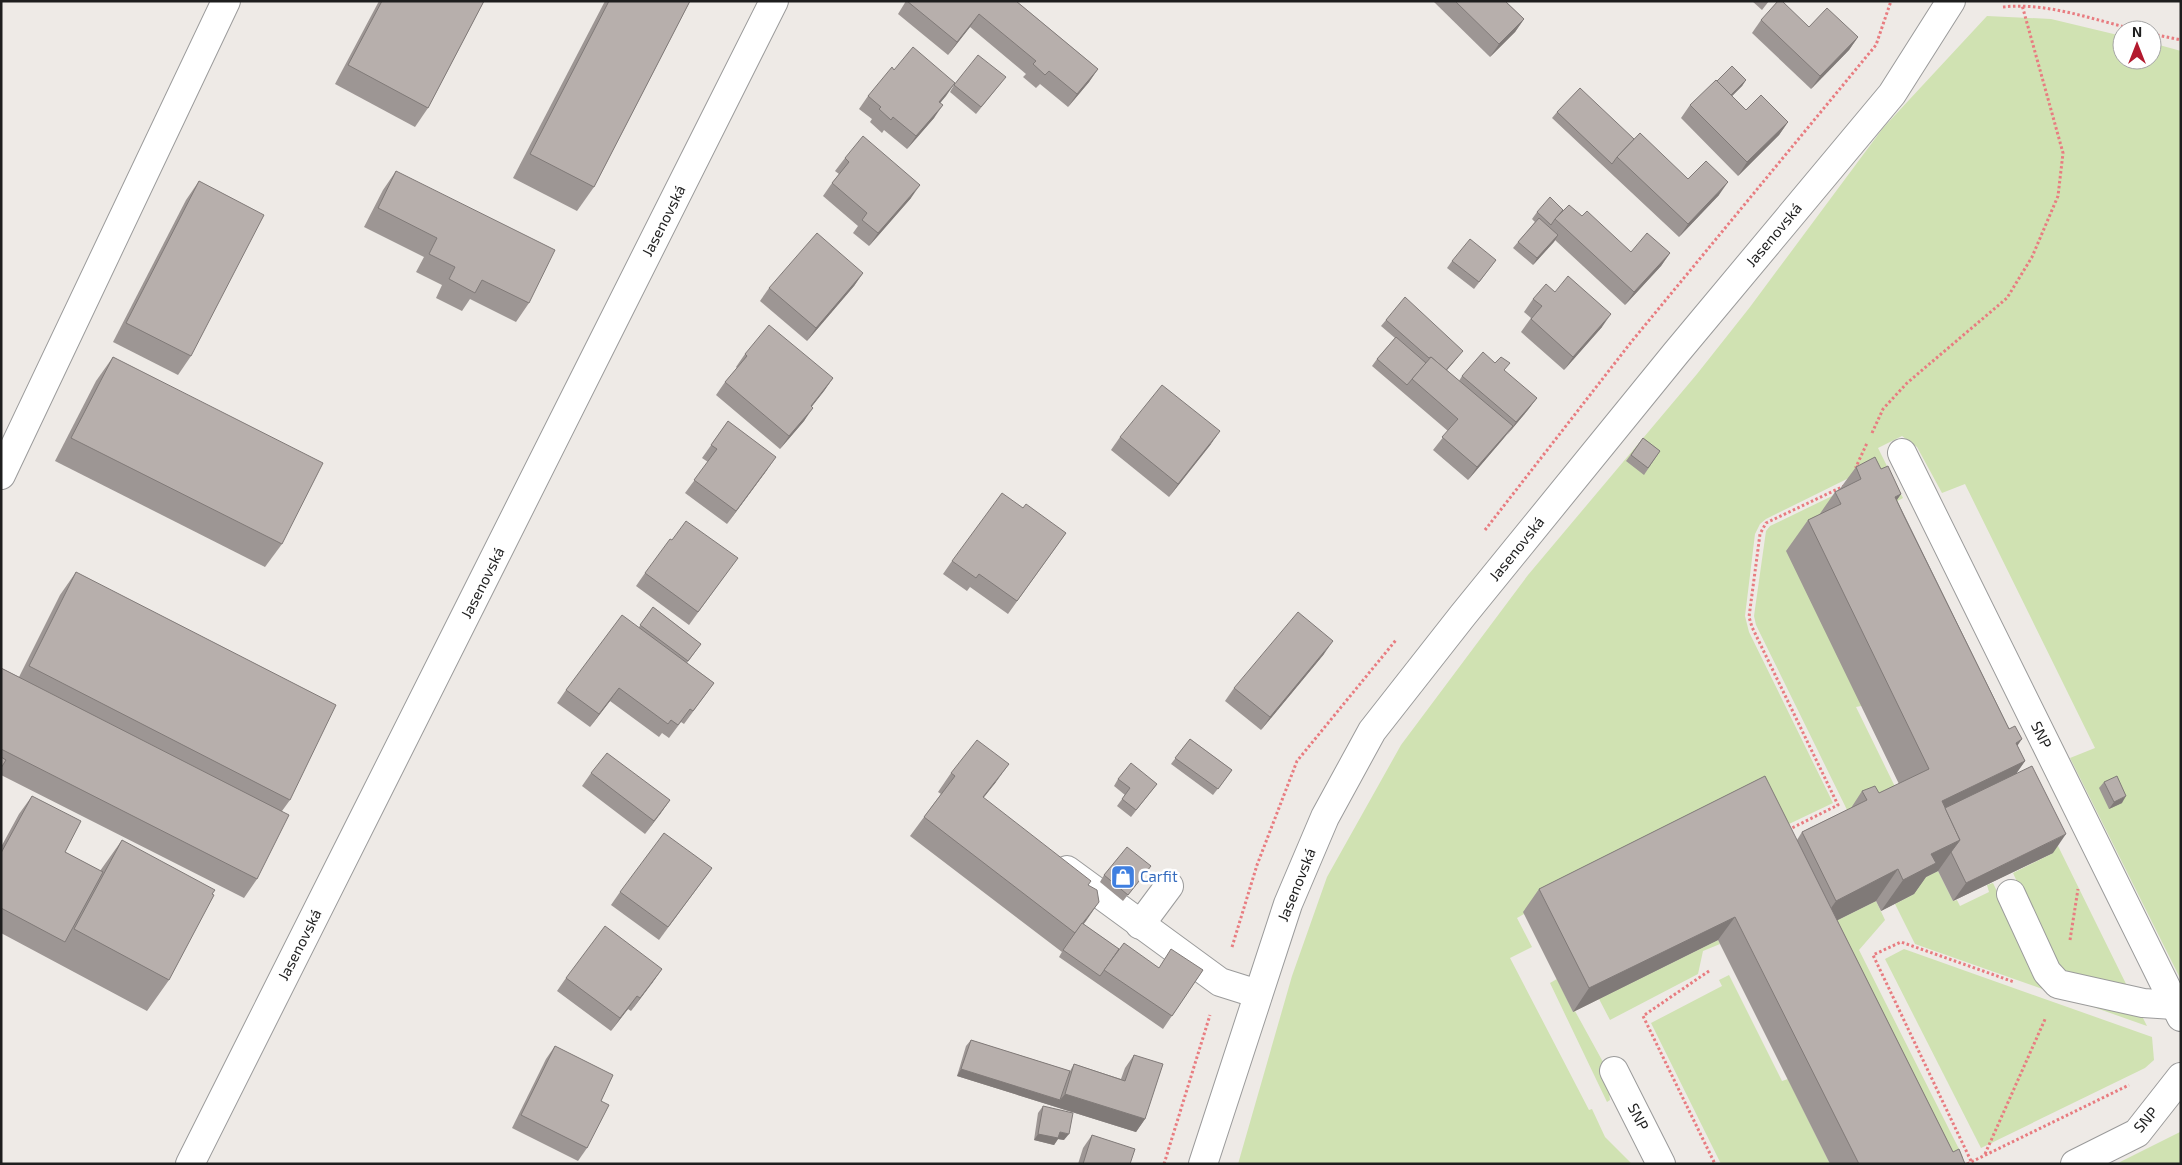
<svg xmlns="http://www.w3.org/2000/svg" width="2182" height="1165" font-family="'Exo 2',sans-serif">
	<style>
		.grass { fill: #d0e2b2 }
		.lines { fill: none; stroke-linecap: round; stroke-linejoin: round }
		.minor-casing { stroke: #9b9b9b; stroke-width: 30 }
		.path { stroke: #e87c80; stroke-width: 3; stroke-dasharray: 2.5 2.5; stroke-linecap: butt }
		.minor { stroke: #fff; stroke-width: 28 }
		.wall { fill: #9d9694 }
		.shaded-wall { fill: #807a78 }
		.building { fill: #b7afac; stroke: #807a78 }
		.labels { text-anchor: middle; stroke-width: 5; stroke-linejoin: round; paint-order: stroke }
		.street-label { font-size: 15px; fill: #1e1e1e; stroke: #fff }
		.shop-label { font-size: 15px; fill: #366cbe; stroke: #fff; text-anchor: start }
	</style>
	<rect width="100%" height="100%" fill="#eeeae6"/>
	<g class="grass">
		<polygon points="1987,16 2051,19 2122,36 2122,60 2152,60 2152,43 2181,51 2181,980 2070,758 2095,748 1965,484 1942,493 1917,447 1902,436 1878,448 1903,498 1888,506 1853,476 1766,519 1760,524 1755,534 1745,616 1749,632 1833,803 1766,835 1524,914 1517,918 1532,947 1510,958 1589,1110 1592,1109 1605,1137 1632,1164 1238,1164 1292,976 1327,877 1401,745 1528,575 1697,374 1750,307 1883,128"/>
		<polygon points="1857,484 1861,706 1856,707 1903,803 1851,818 1756,625 1754,616 1766,531 1770,526"/>
		<polygon points="2058,846 2130,992 2068,977 2056,967 2013,873 2053,853 2051,849"/>
		<polygon points="1938,871 1953,901 1957,900 1960,906 1989,892 1987,885 1993,883 2038,977 2140,1012 2147,1026 1915,944 1895,904 1914,894 1909,885"/>
		<polygon points="1876,901 1885,920 1859,950 1963,1157 1956,1164 1814,932"/>
		<polygon points="1718,940 1720,944 1703,951 1698,974 1610,1020 1599,999"/>
		<polygon points="1904,949 2152,1037 2154,1060 2145,1068 1981,1148 1885,959"/>
		<polygon points="1729,975 1782,1081 1788,1079 1830,1164 1721,1164 1651,1023 1722,986 1719,980"/>
		<polygon points="1557,979 1573,1012 1575,1011 1603,1062 1605,1062 1610,1100 1607,1102 1550,983"/>
		<polygon points="2181,1130 2181,1164 2116,1164 2180,1132"/>
	</g>
	<g class="lines">
		<defs>
			<g id="minor">
				<polyline points="1902,453 2181,1017"/>
				<polyline points="1,475 226,1"/>
				<polyline points="1067,870 1220,982 1258,994"/>
				<polyline points="2011,894 2047,972 2058,984 2143,1003 2174,1005"/>
				<polyline points="1140,925 1169,886"/>
				<polyline points="1614,1071 1661,1164"/>
				<polyline points="190,1164 774,1"/>
				<polyline points="1203,1164 1288,904 1325,817 1372,731 1463,615 1676,353 1892,94 1951,1"/>
				<polyline points="2075,1164 2137,1133 2181,1077"/>
			</g>
		</defs>
		<use href="#minor" class="minor-casing"/>
		<g class="path">
			<path d="M 2003,7 C 2047,2 2094,20 2137,30"/>
			<polyline points="2152,34 2181,40"/>
			<polyline points="1872,433 1883,409 1907,383 2007,298 2032,257 2058,196 2063,153 2022,5"/>
			<polyline points="1858,467 1856,467 1867,443"/>
			<polyline points="1485,530 1632,341 1876,45 1891,1"/>
			<polyline points="1788,830 1838,805 1752,627 1749,617 1760,534 1766,523 1844,486"/>
			<polyline points="2070,940 2078,889"/>
			<polyline points="1232,947 1257,865 1297,761 1396,640"/>
			<polyline points="1709,971 1643,1016 1715,1164"/>
			<polyline points="1985,1154 2046,1017"/>
			<polyline points="1971,1161 1873,955 1901,942 2014,982"/>
			<polyline points="1164,1164 1210,1015"/>
			<polyline points="1967,1164 2129,1085"/>
		</g>
		<use href="#minor" class="minor"/>
	</g>
	<g class="wall">
		<polygon points="379,1 484,1 428,108 415,127 335,84"/>
		<polygon points="605,1 690,1 594,187 577,211 513,178"/>
		<polygon points="906,1 1016,1 1098,69 1089,82 1068,107 1040,84 1036,88 1023,77 1026,74 970,27 948,55 898,14"/>
		<polygon points="1433,1 1505,1 1524,19 1515,32 1490,57"/>
		<polygon points="1752,1 1769,1 1762,10"/>
		<polygon points="1761,20 1809,27 1858,37 1849,50 1811,89 1752,33"/>
		<polygon points="894,70 955,83 940,103 934,118 907,149 884,130 882,133 870,122 872,119 859,109 868,96"/>
		<polygon points="1746,80 1742,86 1732,96 1746,110 1788,122 1779,135 1738,176 1681,118 1690,105 1717,81"/>
		<polygon points="1001,83 976,114 950,92 954,85"/>
		<polygon points="1557,112 1634,139 1688,179 1719,195 1679,237 1552,118"/>
		<polygon points="845,158 911,198 869,246 853,233 858,226 823,196 832,183 839,174 835,171"/>
		<polygon points="396,171 529,303 516,322 470,299 462,311 436,298 442,285 416,272 424,257 364,227 383,190"/>
		<polygon points="199,181 191,356 178,375 113,342 186,200"/>
		<polygon points="1563,210 1582,216 1631,252 1670,253 1661,266 1625,305 1555,240 1533,265 1513,248 1518,242 1535,222 1532,219 1537,212"/>
		<polygon points="1496,260 1474,289 1447,268 1452,261"/>
		<polygon points="863,273 854,286 807,341 760,301 769,288"/>
		<polygon points="1555,292 1602,327 1564,370 1521,332 1531,318 1524,312 1533,299"/>
		<polygon points="1386,320 1458,357 1447,370 1459,381 1462,376 1504,371 1537,398 1527,411 1468,480 1433,450 1448,431 1372,366 1377,359 1395,338 1381,326"/>
		<polygon points="745,354 833,378 824,391 812,406 804,421 780,449 716,395 725,382 737,368 736,367"/>
		<polygon points="113,357 282,544 265,567 55,461 96,381"/>
		<polygon points="728,421 767,470 727,524 685,493 708,462 702,458"/>
		<polygon points="1120,437 1211,444 1169,497 1111,450"/>
		<polygon points="1643,438 1660,451 1644,475 1626,461"/>
		<polygon points="1856,467 1881,469 1901,494 1897,500 2025,761 2016,774 2053,853 1953,901 1938,871 1926,877 1914,894 1881,911 1876,901 1837,920 1953,1152 1965,1164 1830,1164 1718,940 1573,1012 1523,912 1539,889 1797,840 1802,832 1851,808 1862,791 1879,793 1899,784 1786,551 1808,520 1819,515 1835,492 1839,490"/>
		<polygon points="1023,508 1066,533 1008,614 970,587 967,591 943,574 952,561"/>
		<polygon points="728,571 689,625 636,586 645,573"/>
		<polygon points="76,572 290,800 282,811 257,879 244,898 1,775 1,668 19,677 60,595"/>
		<polygon points="653,607 701,644 687,663 714,683 684,724 681,722 669,738 662,733 659,737 610,701 590,727 557,703 566,690 639,627"/>
		<polygon points="1324,654 1261,730 1225,701 1234,688"/>
		<polygon points="1190,739 1232,770 1213,795 1171,764"/>
		<polygon points="591,773 670,800 645,834 582,786"/>
		<polygon points="951,773 996,782 983,798 1088,885 1083,924 1119,949 1159,968 1203,970 1163,1029 1059,957 1063,950 1062,952 910,836 941,794 938,792"/>
		<polygon points="1118,779 1157,784 1131,817 1117,806 1125,795 1114,786"/>
		<polygon points="2104,782 2122,803 2109,809 2099,788"/>
		<polygon points="32,796 65,852 100,871 122,840 169,980 147,1011 1,933 1,847 19,814"/>
		<polygon points="1151,866 1123,901 1100,882 1104,875"/>
		<polygon points="712,868 659,940 611,905 620,892"/>
		<polygon points="662,969 631,1011 628,1009 611,1031 557,991 566,978"/>
		<polygon points="971,1040 1070,1071 1074,1064 1121,1079 1125,1068 1134,1055 1145,1119 1136,1132 957,1076 966,1046"/>
		<polygon points="555,1046 601,1101 587,1148 578,1161 512,1128 546,1059"/>
		<polygon points="1043,1106 1064,1140 1058,1139 1054,1145 1034,1140 1038,1113"/>
		<polygon points="1092,1135 1130,1164 1078,1164 1083,1148"/>
	</g>
	<g class="shaded-wall">
		<polygon points="979,14 970,27 948,55 957,42"/>
		<polygon points="1524,19 1515,32 1490,57 1499,44"/>
		<polygon points="1858,37 1849,50 1811,89 1820,76"/>
		<polygon points="1098,69 1089,82 1068,107 1077,94"/>
		<polygon points="1746,80 1742,86 1721,107 1726,101"/>
		<polygon points="955,83 946,96 930,115 939,102"/>
		<polygon points="943,105 934,118 907,149 916,136"/>
		<polygon points="1788,122 1779,135 1738,176 1747,162"/>
		<polygon points="1728,182 1719,195 1679,237 1688,224"/>
		<polygon points="920,185 911,198 869,246 878,233"/>
		<polygon points="1558,235 1554,242 1533,265 1537,258"/>
		<polygon points="1670,253 1661,266 1625,305 1634,292"/>
		<polygon points="863,273 854,286 807,341 816,328"/>
		<polygon points="1611,314 1602,327 1564,370 1573,357"/>
		<polygon points="1463,351 1458,357 1440,378 1444,372"/>
		<polygon points="833,378 824,391 802,419 811,406"/>
		<polygon points="1537,398 1527,411 1507,435 1516,422"/>
		<polygon points="813,408 804,421 780,449 789,436"/>
		<polygon points="1513,426 1503,439 1468,480 1477,467"/>
		<polygon points="1220,431 1211,444 1169,497 1178,484"/>
		<polygon points="776,457 767,470 727,524 736,511"/>
		<polygon points="1901,494 1879,525 1895,497"/>
		<polygon points="1333,641 1324,654 1261,730 1270,717"/>
		<polygon points="619,688 610,701 590,727 599,714"/>
		<polygon points="2022,739 2000,771 2016,743"/>
		<polygon points="2025,761 2003,792 1938,824 1942,801"/>
		<polygon points="1009,764 996,782 969,816 983,797"/>
		<polygon points="2126,796 2122,803 2109,809 2114,802"/>
		<polygon points="670,800 661,813 645,834 654,821"/>
		<polygon points="2066,834 2053,853 1953,901 1966,883"/>
		<polygon points="1960,840 1938,871 1926,877 1914,894 1881,911 1903,880 1931,854"/>
		<polygon points="1898,869 1876,901 1814,932 1836,901"/>
		<polygon points="1099,902 1086,921 1062,952 1075,933"/>
		<polygon points="1735,917 1718,940 1573,1012 1589,988"/>
		<polygon points="662,969 653,982 631,1011 640,998"/>
		<polygon points="637,996 628,1009 611,1031 620,1018"/>
		<polygon points="961,1069 1060,1100 1065,1094 1145,1119 1136,1132 957,1076"/>
		<polygon points="1060,1132 1069,1134 1064,1140 1058,1139 1054,1145 1034,1140 1038,1134"/>
	</g>
	<g class="building">
		<polygon points="382,1 484,1 428,108 348,65"/>
		<polygon points="609,1 690,1 594,187 530,154"/>
		<polygon points="907,1 1016,1 1098,69 1077,94 1049,71 1045,75 1033,64 1036,61 979,14 957,42"/>
		<polygon points="1455,1 1505,1 1524,19 1499,44"/>
		<polygon points="1778,1 1782,1 1809,27 1827,8 1858,37 1820,76 1761,20"/>
		<polygon points="913,47 955,83 939,102 943,105 916,136 893,117 891,120 879,109 881,107 868,96 892,67 894,70"/>
		<polygon points="978,55 1006,77 981,107 954,85"/>
		<polygon points="1732,66 1746,80 1731,95 1717,81"/>
		<polygon points="1716,80 1746,110 1761,95 1788,122 1747,162 1690,105"/>
		<polygon points="1580,88 1634,139 1617,157 1612,164 1557,112"/>
		<polygon points="1640,133 1688,179 1706,161 1728,182 1688,224 1617,157"/>
		<polygon points="863,136 920,185 878,233 862,220 867,213 832,183 849,162 845,158"/>
		<polygon points="396,171 555,250 529,303 482,280 475,293 449,279 455,267 429,254 437,238 378,208"/>
		<polygon points="199,181 264,215 191,356 126,323"/>
		<polygon points="1550,197 1563,210 1555,219 1551,225 1537,212"/>
		<polygon points="1569,205 1582,216 1587,211 1631,252 1647,233 1670,253 1634,292 1555,219"/>
		<polygon points="1539,218 1558,235 1537,258 1518,242"/>
		<polygon points="817,233 863,273 816,328 769,288"/>
		<polygon points="1470,239 1496,260 1479,282 1452,261"/>
		<polygon points="1568,276 1611,314 1573,357 1531,319 1542,306 1533,299 1546,284 1555,292"/>
		<polygon points="1405,297 1463,351 1446,370 1431,357 1429,358 1386,320"/>
		<polygon points="769,325 833,378 811,406 813,408 789,436 725,382 747,356 745,354"/>
		<polygon points="1396,337 1426,363 1407,385 1377,359"/>
		<polygon points="1483,352 1495,363 1501,357 1510,363 1504,370 1537,398 1516,422 1462,376"/>
		<polygon points="113,357 323,463 282,544 71,438"/>
		<polygon points="1431,357 1513,426 1477,467 1442,437 1458,419 1412,379"/>
		<polygon points="1162,385 1220,431 1178,484 1120,437"/>
		<polygon points="728,421 776,457 736,511 694,480 717,449 711,445"/>
		<polygon points="1643,438 1660,451 1648,468 1631,455"/>
		<polygon points="1875,457 1881,469 1888,466 1901,494 1895,497 1904,516 2009,729 2015,726 2022,739 2016,743 2025,761 1942,801 1960,840 1931,854 1936,863 1903,880 1898,869 1836,901 1802,832 1867,800 1862,791 1875,786 1879,793 1929,769 1808,520 1841,504 1835,492 1861,479 1856,467"/>
		<polygon points="1002,493 1023,508 1026,504 1066,533 1017,601 979,574 976,578 952,561"/>
		<polygon points="686,521 738,558 698,612 645,573 670,539 672,540"/>
		<polygon points="76,572 336,705 290,800 29,666"/>
		<polygon points="653,607 701,644 688,661 640,625"/>
		<polygon points="1298,612 1333,641 1270,717 1234,688"/>
		<polygon points="622,615 714,683 693,711 690,709 678,725 671,720 668,724 619,688 599,714 566,690"/>
		<polygon points="1,668 289,815 257,879 1,749"/>
		<polygon points="1190,739 1232,770 1218,789 1175,758"/>
		<polygon points="977,740 1009,764 983,797 1091,881 1088,885 1097,890 1099,902 1075,933 924,817 955,776 951,773"/>
		<polygon points="607,753 670,800 654,821 591,773"/>
		<polygon points="1,757 6,760 1,768"/>
		<polygon points="1131,763 1157,784 1136,810 1122,799 1130,788 1118,779"/>
		<polygon points="2032,766 2066,834 1966,883 1951,852 1960,840 1945,808"/>
		<polygon points="1765,776 1953,1152 1959,1149 1965,1164 1859,1164 1735,917 1589,988 1539,889"/>
		<polygon points="2117,776 2126,796 2114,802 2104,782"/>
		<polygon points="32,796 81,821 65,852 103,872 65,942 1,908 1,853"/>
		<polygon points="664,833 712,868 668,927 620,892"/>
		<polygon points="122,840 215,890 212,894 214,895 169,980 74,929"/>
		<polygon points="1127,847 1151,866 1128,895 1104,875"/>
		<polygon points="1082,923 1119,949 1100,976 1063,950"/>
		<polygon points="605,926 662,969 640,998 637,996 620,1018 566,978"/>
		<polygon points="1124,943 1159,968 1171,949 1203,970 1172,1016 1104,970"/>
		<polygon points="971,1040 1070,1071 1060,1100 961,1069"/>
		<polygon points="555,1046 613,1075 601,1101 609,1105 587,1148 521,1115"/>
		<polygon points="1134,1055 1163,1064 1145,1119 1065,1094 1074,1064 1125,1081"/>
		<polygon points="1043,1106 1073,1113 1069,1134 1060,1132 1058,1138 1038,1134"/>
		<polygon points="1092,1135 1135,1149 1130,1164 1083,1164"/>
	</g>
	<defs>
		<symbol id="shop-square" viewBox="-11 -11 22 22"><rect x="-9" y="-9" width="18" height="18" rx="4" fill="#3f7fe0" stroke="#fff"/><path d="M-5-2.5h2.3a2.7 3.5 0 0 1 5.4 0H5L5.5 6h-11ZM-1.5-2.5h3a1.5 2.3 0 0 0-3 0Z" fill="#fff"/></symbol>
	</defs>
	<g fill-rule="evenodd">
		<use href="#shop-square" x="1109" y="863" width="28" height="28"/>
	</g>
	<g class="labels">
		<g class="street-label">
			<text transform="translate(664 221) rotate(-63)" y="5">Jasenovská</text>
			<text transform="translate(1774 235) rotate(-50)" y="5">Jasenovská</text>
			<text transform="translate(1517 549) rotate(-51)" y="5">Jasenovská</text>
			<text transform="translate(483 583) rotate(-63)" y="5">Jasenovská</text>
			<text transform="translate(2041 735) rotate(64)" y="5">SNP</text>
			<text transform="translate(1297 885) rotate(-68)" y="5">Jasenovská</text>
			<text transform="translate(300 945) rotate(-63)" y="5">Jasenovská</text>
			<text transform="translate(1638 1117) rotate(63)" y="5">SNP</text>
			<text transform="translate(2146 1120) rotate(-48)" y="5">SNP</text>
		</g>
		<g class="shop-label">
			<text x="1140" y="882">Carfit</text>
		</g>
	</g>
	<rect width="2182" height="1165" fill="none" stroke="#1e1e1e" stroke-width="5"/>
	<g transform="translate(2137 45)"><circle r="24" fill="#ffffff" stroke="#a5a5a5"/>
	<path d="M0-4L9 19L0 12L-9 19Z" fill="#b3192e"/>
	<text y="-8" font-size="14" font-weight="bold" text-anchor="middle" fill="#1e1e1e">N</text>
	</g>
</svg>
